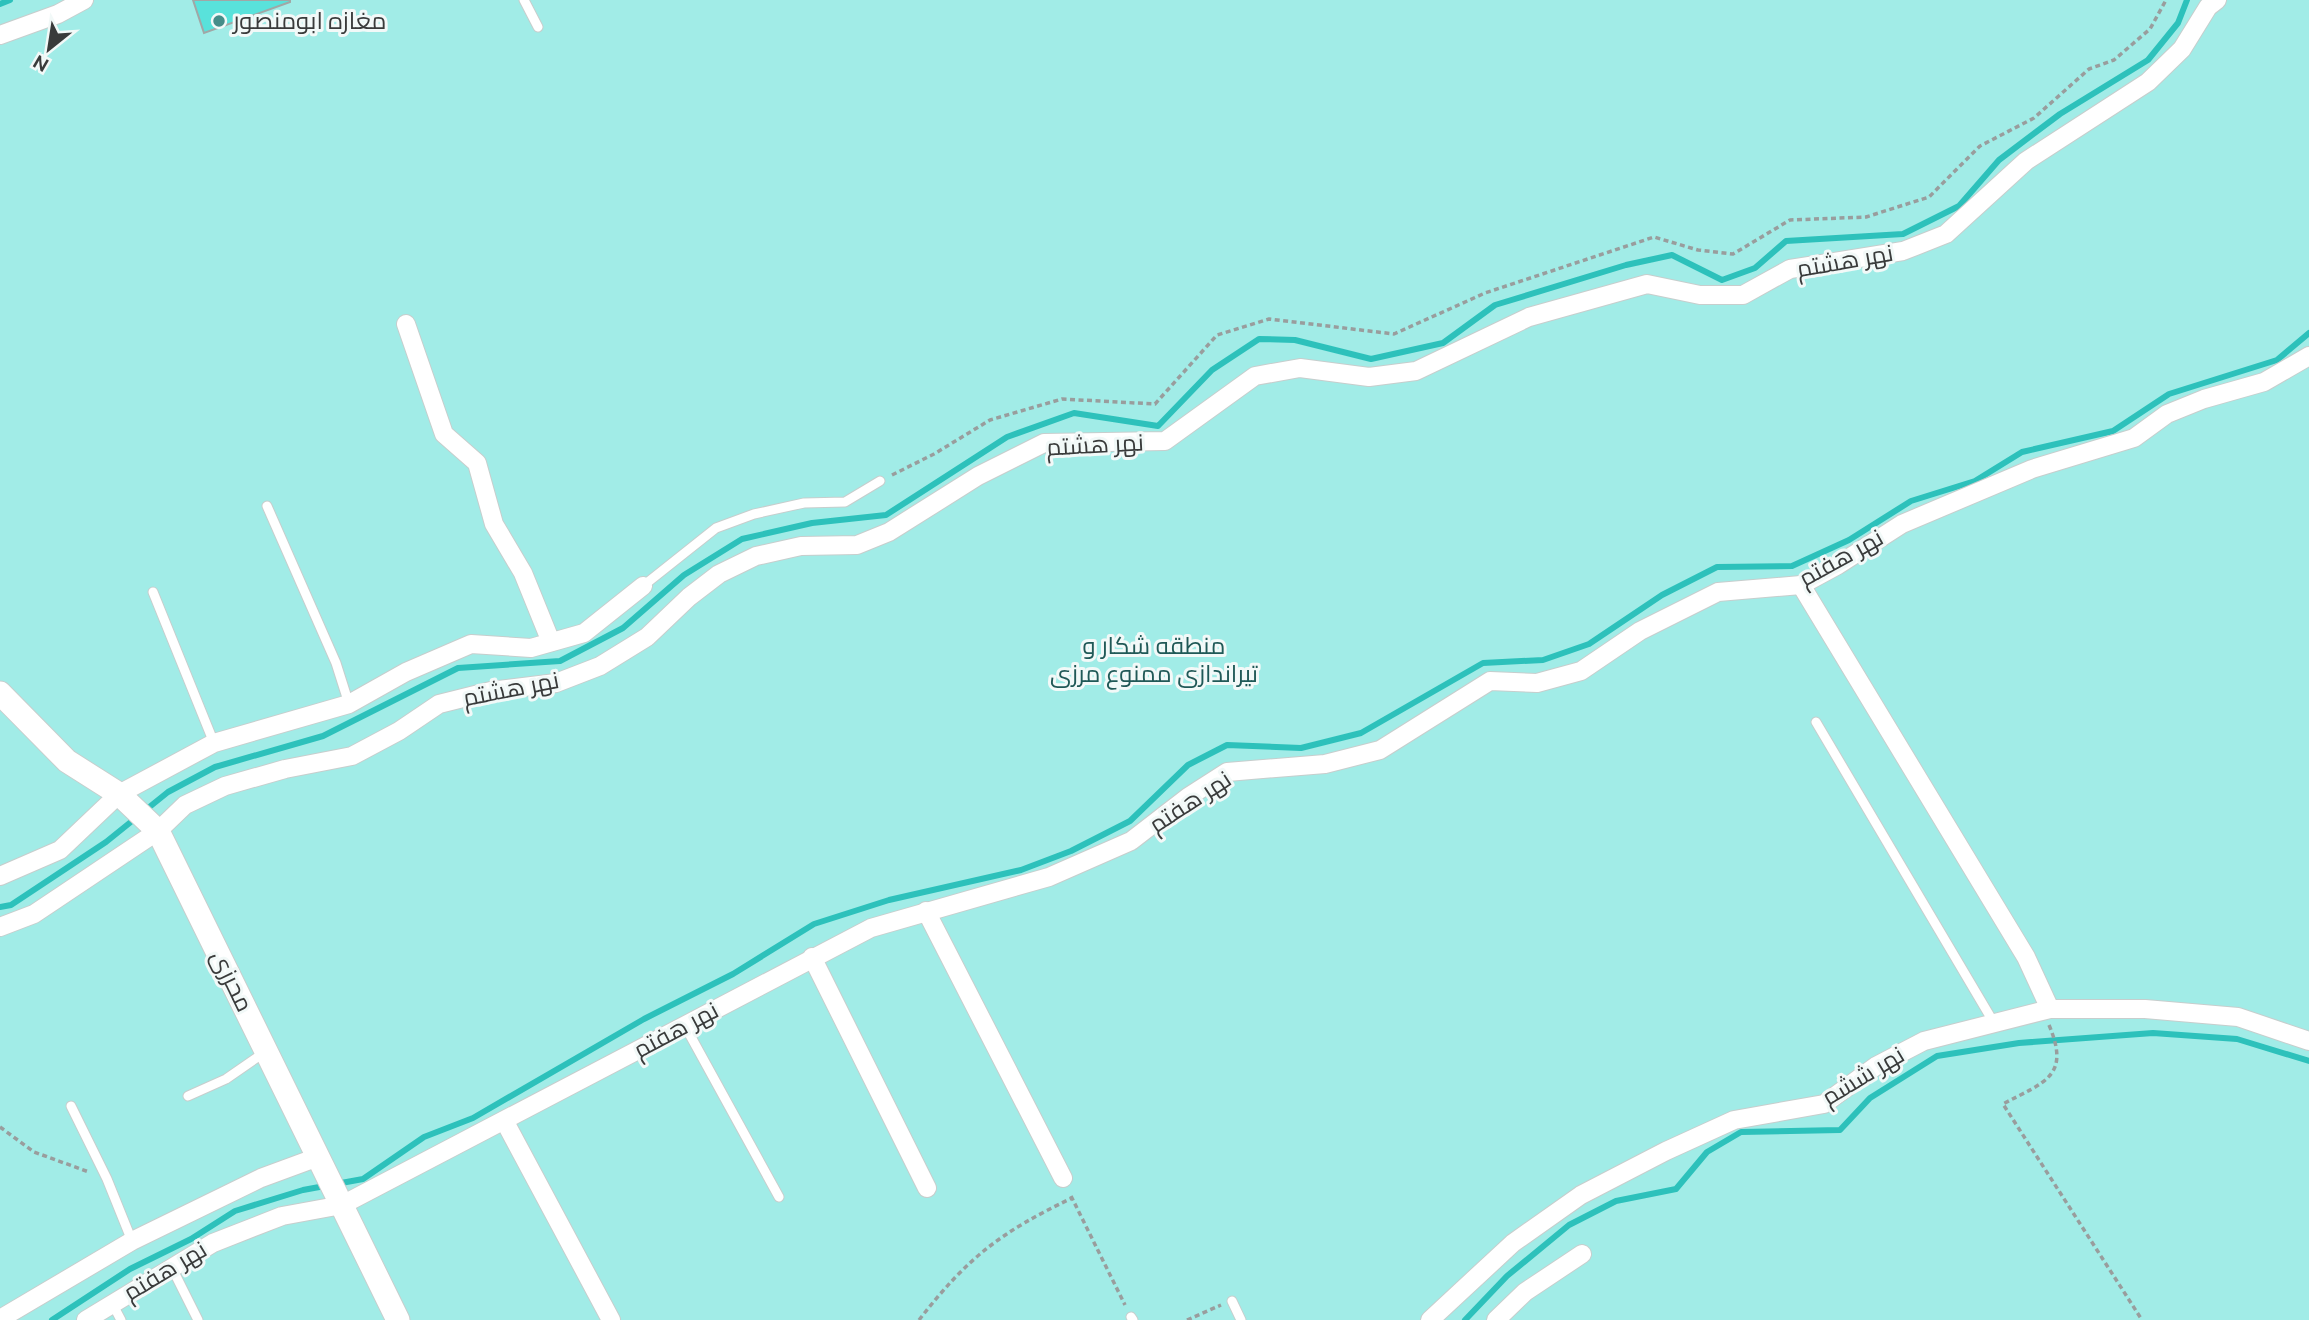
<svg xmlns="http://www.w3.org/2000/svg" width="2309" height="1320" font-family="Ubuntu,Cairo,sans-serif">
	<style>
		.green { fill: #a1ece7 }
		.lines { fill: none; stroke-linecap: round; stroke-linejoin: round }
		.stream { stroke: #2dc1bb; stroke-width: 6 }
		.building { fill: #59e2db; stroke: #a1a7a6; stroke-width: 2 }
		.lane-casing { stroke: #c7cecd; stroke-width: 11 }
		.street-casing { stroke: #c7cecd; stroke-width: 20 }
		.secondary-casing { stroke: #c7cecd; stroke-width: 25 }
		.path { stroke: #999d9d; stroke-width: 3.5; stroke-dasharray: 5 3.5; stroke-linecap: butt }
		.lane { stroke: #fff; stroke-width: 9 }
		.street { stroke: #fff; stroke-width: 18 }
		.secondary { stroke: #fff; stroke-width: 23 }
		.poi-dot { fill: #458d89; stroke: #f2f9f8; stroke-width: 2.5 }
		.labels { text-anchor: middle; stroke-width: 6; stroke-linejoin: round; paint-order: stroke }
		.poi-label { font-size: 24px; fill: #393b3b; stroke: #f2f9f8; text-anchor: start }
		.street-label { font-size: 24px; fill: #393b3b; stroke: #f2f9f8 }
		.park-label { font-size: 24px; fill: #205957; stroke: #f2f9f8 }
	</style>
	<rect width="100%" height="100%" fill="#f2f9f8"/>
	<rect class="green" x="0" y="0" width="2309" height="1320"/>
	<g class="lines">
		<g class="stream">
			<polyline points="0,4 10,0"/>
			<polyline points="0,907 11,905 106,842 168,792 215,767 323,736 458,668 560,661 623,628 684,575 742,539 812,523 886,515 1007,437 1074,413 1158,426 1212,370 1259,339 1295,340 1371,359 1443,343 1495,305 1626,265 1672,255 1722,280 1755,268 1786,241 1903,234 1959,206 1999,160 2060,114 2148,60 2178,23 2187,0"/>
			<polyline points="52,1320 130,1269 191,1239 235,1211 303,1190 363,1179 424,1137 473,1118 644,1019 733,974 814,924 889,900 1021,870 1071,851 1130,821 1188,765 1227,745 1301,748 1361,733 1483,663 1543,660 1589,644 1662,595 1717,567 1792,566 1849,540 1911,501 1975,481 2022,452 2113,431 2169,394 2277,360 2309,333"/>
			<polyline points="1465,1320 1507,1276 1569,1225 1616,1201 1676,1189 1707,1152 1741,1132 1840,1130 1870,1098 1937,1056 2019,1043 2153,1033 2237,1039 2309,1061"/>
		</g>
	</g>
	<polygon class="building" points="193,0 290,0 290,2 204,33"/>
	<g class="lines">
		<defs>
			<g id="lane">
				<polyline points="524,0 538,27"/>
				<polyline points="267,506 336,663 349,704"/>
				<polyline points="643,586 716,528 754,514 804,503 845,502 880,481"/>
				<polyline points="153,592 214,743"/>
				<polyline points="1816,722 1994,1023"/>
				<polyline points="685,1026 779,1197"/>
				<polyline points="188,1096 226,1079 265,1052"/>
				<polyline points="71,1106 107,1179 132,1241"/>
				<polyline points="172,1268 198,1320"/>
				<polyline points="1232,1301 1241,1320"/>
				<polyline points="112,1303 121,1320"/>
				<polyline points="1131,1317 1133,1320"/>
			</g>
			<g id="street">
				<polyline points="0,35 58,14 84,0"/>
				<polyline points="406,324 444,434 477,463 494,524 523,573 551,642"/>
				<polyline points="1801,585 2026,957 2050,1009"/>
				<polyline points="0,876 60,850 119,794 214,743 349,704 406,672 471,644 531,648 584,633 643,586"/>
				<polyline points="926,911 1063,1178"/>
				<polyline points="0,927 34,914 158,831 185,805 225,786 285,769 352,756 399,731 439,704 491,691 556,683 600,666 647,637 689,597 719,574 756,556 801,546 857,545 889,532 978,476 1044,443 1165,441 1255,376 1300,368 1369,377 1416,371 1529,317 1647,284 1700,295 1743,295 1790,269 1903,251 1946,234 2026,161 2148,82 2182,49 2208,7 2217,0"/>
				<polyline points="812,957 927,1188"/>
				<polyline points="505,1122 611,1320"/>
				<polyline points="0,1319 132,1241 261,1178 318,1157"/>
				<polyline points="86,1320 213,1243 282,1216 342,1205 871,928 1049,877 1131,841 1188,797 1227,772 1325,764 1380,750 1490,681 1537,683 1581,671 1640,631 1718,592 1801,585 1838,565 1902,524 2032,469 2134,438 2167,414 2204,399 2264,382 2309,356"/>
				<polyline points="1430,1320 1513,1243 1581,1195 1666,1151 1734,1120 1824,1104 1876,1066 1924,1041 2050,1009 2145,1009 2238,1017 2309,1041"/>
				<polyline points="1496,1320 1525,1292 1582,1254"/>
			</g>
			<polyline id="secondary" points="0,693 67,761 119,794 158,831 398,1320"/>
		</defs>
		<use href="#lane" class="lane-casing"/>
		<use href="#street" class="street-casing"/>
		<use href="#secondary" class="secondary-casing"/>
		<g class="path">
			<polyline points="892,475 934,454 990,420 1062,399 1155,404 1217,335 1269,319 1394,334 1485,293 1654,237 1698,250 1733,254 1790,220 1866,217 1929,197 1980,146 2034,118 2089,69 2114,60 2150,29 2166,0"/>
			<path d="M 2049,1025 C 2071,1077 2044,1082 2003,1104 L 2142,1320"/>
			<polyline points="0,1127 34,1152 89,1172"/>
			<polyline points="1071,1196 1125,1305"/>
			<path d="M 919,1320 C 968,1257 1001,1232 1072,1198"/>
			<polyline points="1187,1320 1221,1305"/>
		</g>
		<use href="#lane" class="lane"/>
		<use href="#street" class="street"/>
		<use href="#secondary" class="secondary"/>
	</g>
	<circle class="poi-dot" cx="219" cy="21" r="7"/>
	<g class="labels">
		<g class="poi-label">
			<text x="233" y="29">مغازه ابومنصور</text>
		</g>
		<g class="street-label">
			<text transform="translate(1845 261) rotate(-10)" y="8">نهر هشتم</text>
			<text transform="translate(1095 445) rotate(-3)" y="8">نهر هشتم</text>
			<text transform="translate(1841 558) rotate(-29)" y="8">نهر هفتم</text>
			<text transform="translate(511 689) rotate(-11)" y="8">نهر هشتم</text>
			<text transform="translate(1190 802) rotate(-33)" y="8">نهر هفتم</text>
			<text transform="translate(232 981) rotate(64)" y="8">محرزی</text>
			<text transform="translate(676 1030) rotate(-28)" y="8">نهر هفتم</text>
			<text transform="translate(1863 1076) rotate(-31)" y="8">نهر ششم</text>
			<text transform="translate(165 1271) rotate(-31)" y="8">نهر هفتم</text>
		</g>
		<g class="park-label">
			<text x="1154" y="654">منطقه شکار و<tspan x="1154" dy="28">تیراندازی ممنوع مرزی</tspan></text>
		</g>
	</g>
	<g transform="translate(49 49) rotate(210)" stroke="#f2f9f8" stroke-width="5" paint-order="stroke">
	<path d="M0-5L12 26L0 18L-12 26Z" fill="#393b3b"/>
	<text y="-10" font-size="19" font-weight="bold" text-anchor="middle" fill="#393b3b">N</text>
	</g>
</svg>
